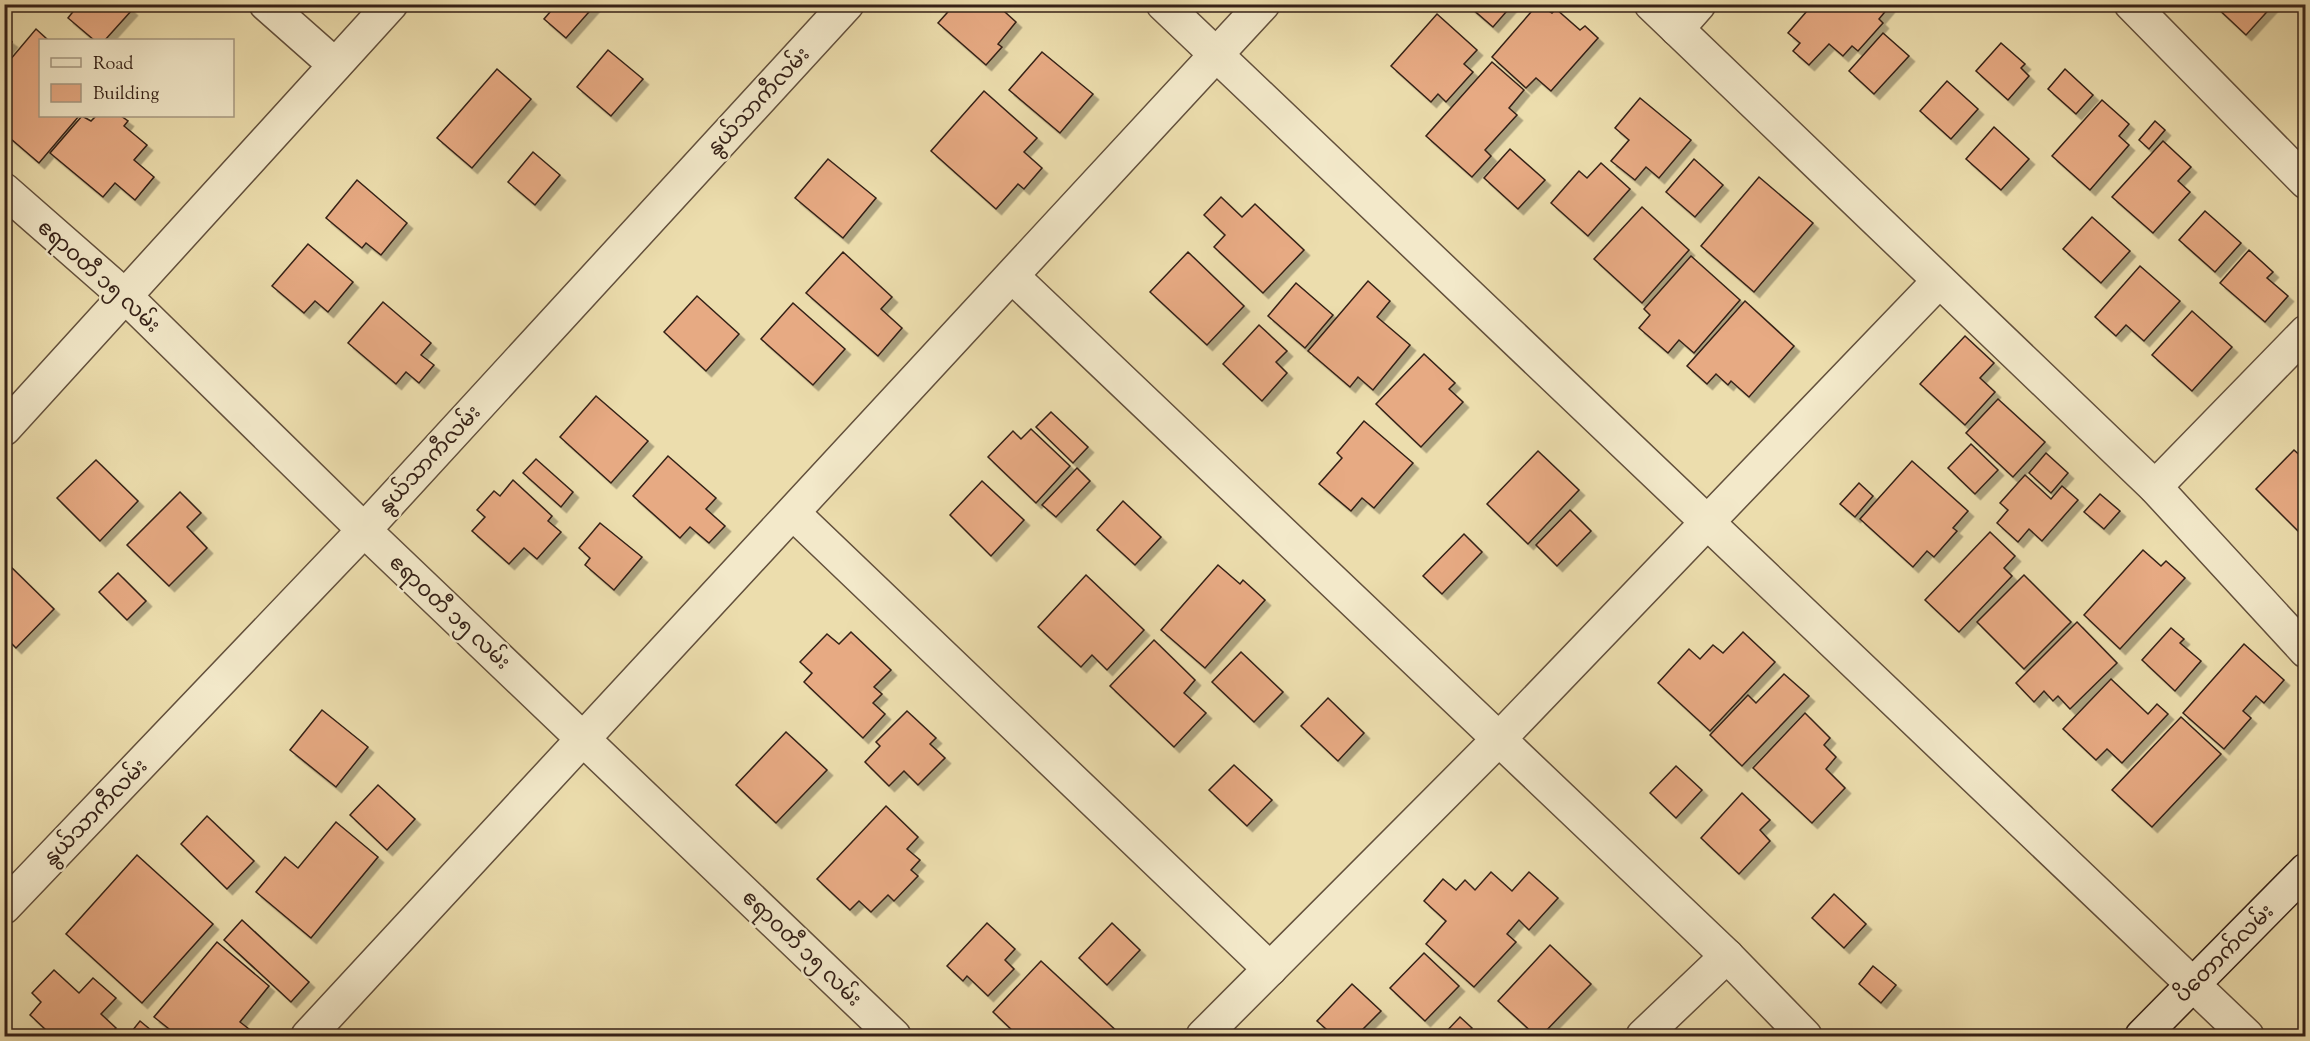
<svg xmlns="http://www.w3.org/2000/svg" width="2310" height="1041" font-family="'Sorts Mill Goudy','Noto Sans Myanmar',serif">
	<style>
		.building { fill: #e7aa83; stroke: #352117; stroke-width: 1.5; filter: url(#shadow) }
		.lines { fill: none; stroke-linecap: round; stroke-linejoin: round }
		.street-casing { stroke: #63503c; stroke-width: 36 }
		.secondary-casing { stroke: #352117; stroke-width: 36 }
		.street { stroke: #f3e9ca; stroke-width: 33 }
		.secondary { stroke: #f3e9ca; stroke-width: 33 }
		.labels { text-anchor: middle; stroke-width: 5; stroke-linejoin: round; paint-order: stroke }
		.street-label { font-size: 21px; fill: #352117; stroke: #f3e9ca }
	</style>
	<defs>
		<filter id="shadow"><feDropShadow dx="5.5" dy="5.5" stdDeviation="0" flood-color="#0004"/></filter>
	</defs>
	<rect width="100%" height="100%" fill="#ecddad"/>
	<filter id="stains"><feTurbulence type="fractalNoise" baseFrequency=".00333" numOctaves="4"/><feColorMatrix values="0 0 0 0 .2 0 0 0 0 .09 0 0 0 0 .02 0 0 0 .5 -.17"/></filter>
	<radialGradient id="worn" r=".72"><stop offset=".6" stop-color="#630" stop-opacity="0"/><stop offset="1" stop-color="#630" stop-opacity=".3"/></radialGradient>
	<g class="building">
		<polygon points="79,4 125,4 132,10 105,40 94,40 68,18"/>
		<polygon points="596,4 566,38 544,19 557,4"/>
		<polygon points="955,4 996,4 1016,22 998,44 1002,47 986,65 938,23"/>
		<polygon points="1472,4 1513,4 1493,27 1470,7"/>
		<polygon points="1538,4 1552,13 1556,9 1580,30 1585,26 1598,38 1551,91 1536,78 1526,88 1492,57"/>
		<polygon points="1813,4 1887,4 1889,7 1879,19 1883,23 1858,51 1852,46 1843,56 1829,44 1809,65 1793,51 1800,43 1788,33"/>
		<polygon points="2213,4 2274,4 2246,35"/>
		<polygon points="1437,14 1477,50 1464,64 1473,72 1446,102 1438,94 1431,102 1391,66"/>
		<polygon points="36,29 48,40 40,40 40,116 79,116 39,163 4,133 4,67"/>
		<polygon points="1883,33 1909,56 1874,94 1849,71"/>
		<polygon points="4,36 12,42 4,52"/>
		<polygon points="2001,43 2025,64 2021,68 2029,76 2008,100 1976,71"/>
		<polygon points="608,50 643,79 611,116 577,87"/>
		<polygon points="1042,52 1093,94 1060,133 1009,90"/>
		<polygon points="1492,62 1524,90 1509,108 1517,115 1485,150 1491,156 1472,177 1426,136"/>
		<polygon points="497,69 531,99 472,168 437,138"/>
		<polygon points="2065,69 2093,95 2076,114 2048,89"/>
		<polygon points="1947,81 1978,109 1951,139 1920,111"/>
		<polygon points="984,91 1037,138 1024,152 1042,168 1024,189 1018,184 996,209 931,151"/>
		<polygon points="1640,98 1691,140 1659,178 1646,167 1635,180 1611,161 1629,140 1615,128"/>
		<polygon points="2102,100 2129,124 2119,136 2129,145 2090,190 2052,156"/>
		<polygon points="82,116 91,121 96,116 121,116 128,121 124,126 147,145 134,160 154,177 135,200 115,183 103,197 50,153"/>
		<polygon points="2155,121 2165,130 2149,149 2139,140"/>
		<polygon points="1994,127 2029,159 2001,190 1966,159"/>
		<polygon points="2163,141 2191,167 2178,181 2190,192 2153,233 2112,197"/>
		<polygon points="1510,149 1545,180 1518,209 1484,178"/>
		<polygon points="533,152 560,175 535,205 508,182"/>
		<polygon points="828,159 876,198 843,238 795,198"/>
		<polygon points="1694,159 1723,185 1695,217 1666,192"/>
		<polygon points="1601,163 1630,189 1588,236 1551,203 1579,171 1587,178"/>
		<polygon points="1759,177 1813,223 1754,292 1701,246"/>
		<polygon points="357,180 407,223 381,255 366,243 362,248 326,218"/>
		<polygon points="1221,197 1242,217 1255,204 1304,250 1263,293 1214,247 1225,235 1204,215"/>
		<polygon points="1642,207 1689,250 1642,303 1594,259"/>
		<polygon points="2205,211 2241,243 2215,272 2179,240"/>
		<polygon points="2092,217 2130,251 2101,283 2063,249"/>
		<polygon points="308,244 353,282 328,312 315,301 304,313 272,286"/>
		<polygon points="2249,250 2273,272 2267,278 2288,296 2265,322 2220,283"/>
		<polygon points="843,252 892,297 881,309 902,328 878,356 806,293"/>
		<polygon points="1188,252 1244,306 1207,345 1150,292"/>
		<polygon points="1691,256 1740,300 1694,353 1679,340 1668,353 1639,328 1650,315 1644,309"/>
		<polygon points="2140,266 2180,301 2144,341 2126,325 2116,336 2095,317"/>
		<polygon points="1368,281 1390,301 1377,317 1410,345 1373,390 1358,377 1350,387 1308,351"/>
		<polygon points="1296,283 1333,315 1305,348 1268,316"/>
		<polygon points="697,296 739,334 706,371 664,332"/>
		<polygon points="1745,301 1794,346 1749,397 1731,381 1728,385 1716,374 1707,384 1687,366"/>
		<polygon points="383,302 431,343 421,355 434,365 419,383 406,372 396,384 348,343"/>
		<polygon points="793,303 845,349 813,385 761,339"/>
		<polygon points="2192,311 2232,347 2192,391 2152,355"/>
		<polygon points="1259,325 1287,351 1276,362 1287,373 1262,401 1223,364"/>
		<polygon points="1965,336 1994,363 1980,378 1995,392 1965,425 1920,384"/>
		<polygon points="1424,354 1455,383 1449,389 1463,402 1421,447 1376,404"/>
		<polygon points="596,396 648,441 611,483 560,437"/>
		<polygon points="1998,399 2045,442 2013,477 1966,433"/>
		<polygon points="1051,412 1088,447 1073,463 1036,427"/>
		<polygon points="1364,421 1413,463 1374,508 1362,498 1351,511 1319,484 1342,458 1337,453"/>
		<polygon points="1031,429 1070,466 1036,503 988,457 1013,431 1021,439"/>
		<polygon points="1971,444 1998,470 1975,494 1948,468"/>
		<polygon points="2294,450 2306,461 2306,539 2256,489"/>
		<polygon points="1538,451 1579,490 1528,544 1487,504"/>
		<polygon points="2046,453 2068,473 2051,493 2029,473"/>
		<polygon points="668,456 716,498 706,509 725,526 709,543 690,527 680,538 633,496"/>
		<polygon points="536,459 573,492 561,507 523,473"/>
		<polygon points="96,460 138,501 100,541 57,498"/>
		<polygon points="1912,461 1968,511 1953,528 1957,531 1934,557 1927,551 1913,567 1860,519"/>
		<polygon points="1077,468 1090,481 1056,517 1042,505"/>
		<polygon points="2025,475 2051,499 2062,486 2078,500 2042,541 2029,529 2018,542 1997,523 2008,510 2000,503"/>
		<polygon points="513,480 552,516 548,521 561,532 537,559 524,548 509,564 472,531 485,517 477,510 494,491 500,496"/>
		<polygon points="982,481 1024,520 991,556 950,515"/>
		<polygon points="1859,483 1873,496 1855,517 1840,504"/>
		<polygon points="180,492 201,513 187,527 207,548 169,586 127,545"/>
		<polygon points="2100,494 2120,511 2104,529 2084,512"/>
		<polygon points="1123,501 1161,537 1135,565 1097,530"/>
		<polygon points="1570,510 1591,531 1557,566 1536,545"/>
		<polygon points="600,523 642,557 614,590 585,565 590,558 579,548"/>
		<polygon points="1990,532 2015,556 2004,568 2012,576 1959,632 1925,600"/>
		<polygon points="1464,534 1482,552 1442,594 1423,576"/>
		<polygon points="2143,550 2161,566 2166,561 2185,578 2120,649 2084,615"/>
		<polygon points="8,564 54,609 16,648 4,636 4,568"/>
		<polygon points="1218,565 1240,584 1243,580 1265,600 1205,668 1161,630"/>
		<polygon points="118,573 146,601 127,620 99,592"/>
		<polygon points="1086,575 1144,630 1107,670 1092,655 1081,667 1038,627"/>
		<polygon points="2024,575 2071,622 2024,669 1977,622"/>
		<polygon points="2077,622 2117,663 2070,709 2058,696 2053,701 2044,691 2034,702 2016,683"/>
		<polygon points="2171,628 2184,639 2180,643 2201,661 2175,691 2142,660"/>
		<polygon points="851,632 891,670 874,687 882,694 873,703 885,714 863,738 804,682 812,673 800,662 827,634 839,644"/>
		<polygon points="1743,632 1775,662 1710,731 1658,683 1689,649 1700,659 1713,645 1723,653"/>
		<polygon points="1154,640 1195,680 1184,693 1206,713 1174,747 1110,686"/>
		<polygon points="2244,644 2284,680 2264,703 2256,696 2243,711 2251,718 2224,749 2183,713"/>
		<polygon points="1241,652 1283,692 1254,722 1212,682"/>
		<polygon points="1784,674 1809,696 1742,766 1710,735 1748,695 1756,703"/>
		<polygon points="2111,679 2148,714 2157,704 2168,714 2122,763 2107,749 2096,760 2063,729"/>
		<polygon points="1328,698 1364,733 1338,761 1301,726"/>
		<polygon points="322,710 368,747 336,787 290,750"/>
		<polygon points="907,711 936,738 930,744 945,758 918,785 904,771 889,786 865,762 880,746 876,742"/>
		<polygon points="1805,713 1830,738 1824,745 1836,757 1826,769 1845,788 1812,823 1753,768"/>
		<polygon points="2181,717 2221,754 2152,827 2112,790"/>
		<polygon points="786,732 827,770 776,823 736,785"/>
		<polygon points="1234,765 1272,800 1247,826 1209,790"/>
		<polygon points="1676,766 1702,790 1676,818 1650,793"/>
		<polygon points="378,785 415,819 387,850 350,815"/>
		<polygon points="1742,793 1770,820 1760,830 1770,841 1739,874 1701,838"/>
		<polygon points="886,806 918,837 907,849 920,860 911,870 918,876 894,901 888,895 871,912 859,901 850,910 817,879"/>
		<polygon points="207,816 254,861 227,889 181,844"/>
		<polygon points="336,822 378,857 311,938 256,892 285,857 298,868"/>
		<polygon points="137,855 213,924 142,1003 66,934"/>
		<polygon points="1491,872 1512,891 1529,872 1558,898 1529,930 1519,920 1507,934 1516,942 1474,987 1426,944 1446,921 1424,901 1443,879 1456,890 1465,880 1475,890"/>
		<polygon points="1834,894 1866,924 1844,948 1812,918"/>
		<polygon points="242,920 309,982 291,1002 224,940"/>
		<polygon points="987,923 1015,949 1005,960 1014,969 988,996 967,976 963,981 947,966"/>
		<polygon points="1112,923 1140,950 1107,985 1079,958"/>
		<polygon points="217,942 269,986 240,1022 249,1029 242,1036 178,1036 154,1017"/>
		<polygon points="1550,945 1591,984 1541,1036 1536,1036 1498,1001"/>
		<polygon points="1424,953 1459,986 1425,1021 1390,988"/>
		<polygon points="1041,961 1122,1036 1014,1036 1016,1034 993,1012"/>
		<polygon points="1873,966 1896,985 1881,1003 1859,984"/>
		<polygon points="54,970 79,993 93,978 116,998 101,1014 116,1028 108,1036 40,1036 46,1030 30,1015 41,1002 32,993"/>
		<polygon points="1352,984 1381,1011 1356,1036 1334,1036 1317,1021"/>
		<polygon points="1460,1017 1472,1028 1465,1036 1442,1036"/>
		<polygon points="140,1021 158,1036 128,1036"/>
	</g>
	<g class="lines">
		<defs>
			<g id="street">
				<polyline points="266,4 335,65"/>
				<polyline points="1163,4 2247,1036"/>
				<polyline points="1651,4 2155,487 2306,651"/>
				<polyline points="2131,4 2306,182"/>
				<polyline points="1677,29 1699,4"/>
				<polyline points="4,190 125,296 364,530 894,1036"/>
				<polyline points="1013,277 1727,956 1805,1036"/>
				<polyline points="4,429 391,4"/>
				<polyline points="2155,487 2306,332"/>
				<polyline points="793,513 1270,969"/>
				<polyline points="4,907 364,530 847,4"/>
				<polyline points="308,1036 1263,4"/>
				<polyline points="1203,1036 1499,739 1939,281"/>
				<polyline points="1643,1036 1727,956"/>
			</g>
			<polyline id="secondary" points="2142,1036 2306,870"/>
		</defs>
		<use href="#street" class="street-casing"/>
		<use href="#secondary" class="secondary-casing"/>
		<use href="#street" class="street"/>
		<use href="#secondary" class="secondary"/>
	</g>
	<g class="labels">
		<g class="street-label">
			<text transform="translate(758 101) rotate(-47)" y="7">နွယ်သာကီလမ်း</text>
			<text transform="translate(99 276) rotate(42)" y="7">ဧရာဝတီ ၁၅ လမ်း</text>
			<text transform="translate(429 459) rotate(-47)" y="7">နွယ်သာကီလမ်း</text>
			<text transform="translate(450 612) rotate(43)" y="7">ဧရာဝတီ ၁၅ လမ်း</text>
			<text transform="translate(95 812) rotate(-46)" y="7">နွယ်သာကီလမ်း</text>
			<text transform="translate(802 948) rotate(44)" y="7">ဧရာဝတီ ၁၅ လမ်း</text>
			<text transform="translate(2224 953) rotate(-45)" y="7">ပိတောက်လမ်း</text>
		</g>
	</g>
	<rect width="2310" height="1041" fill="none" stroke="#ecddad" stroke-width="24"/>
	<rect x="6" y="6" width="2298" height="1029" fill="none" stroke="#352117" stroke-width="3"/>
	<rect x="12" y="12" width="2286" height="1017" fill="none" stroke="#352117" stroke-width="1.5"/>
	<rect x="39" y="39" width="195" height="78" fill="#f3e9ca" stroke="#a79982" stroke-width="1.5"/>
	<rect x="51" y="58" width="30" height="9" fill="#f3e9ca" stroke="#a79982" stroke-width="1.5"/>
	<text x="93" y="69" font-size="18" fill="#352117">Road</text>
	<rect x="51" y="84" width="30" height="18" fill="#e7aa83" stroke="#a79982" stroke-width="1.5"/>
	<text x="93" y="99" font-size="18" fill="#352117">Building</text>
	<rect width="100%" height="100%" filter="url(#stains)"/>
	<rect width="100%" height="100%" fill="url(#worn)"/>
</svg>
